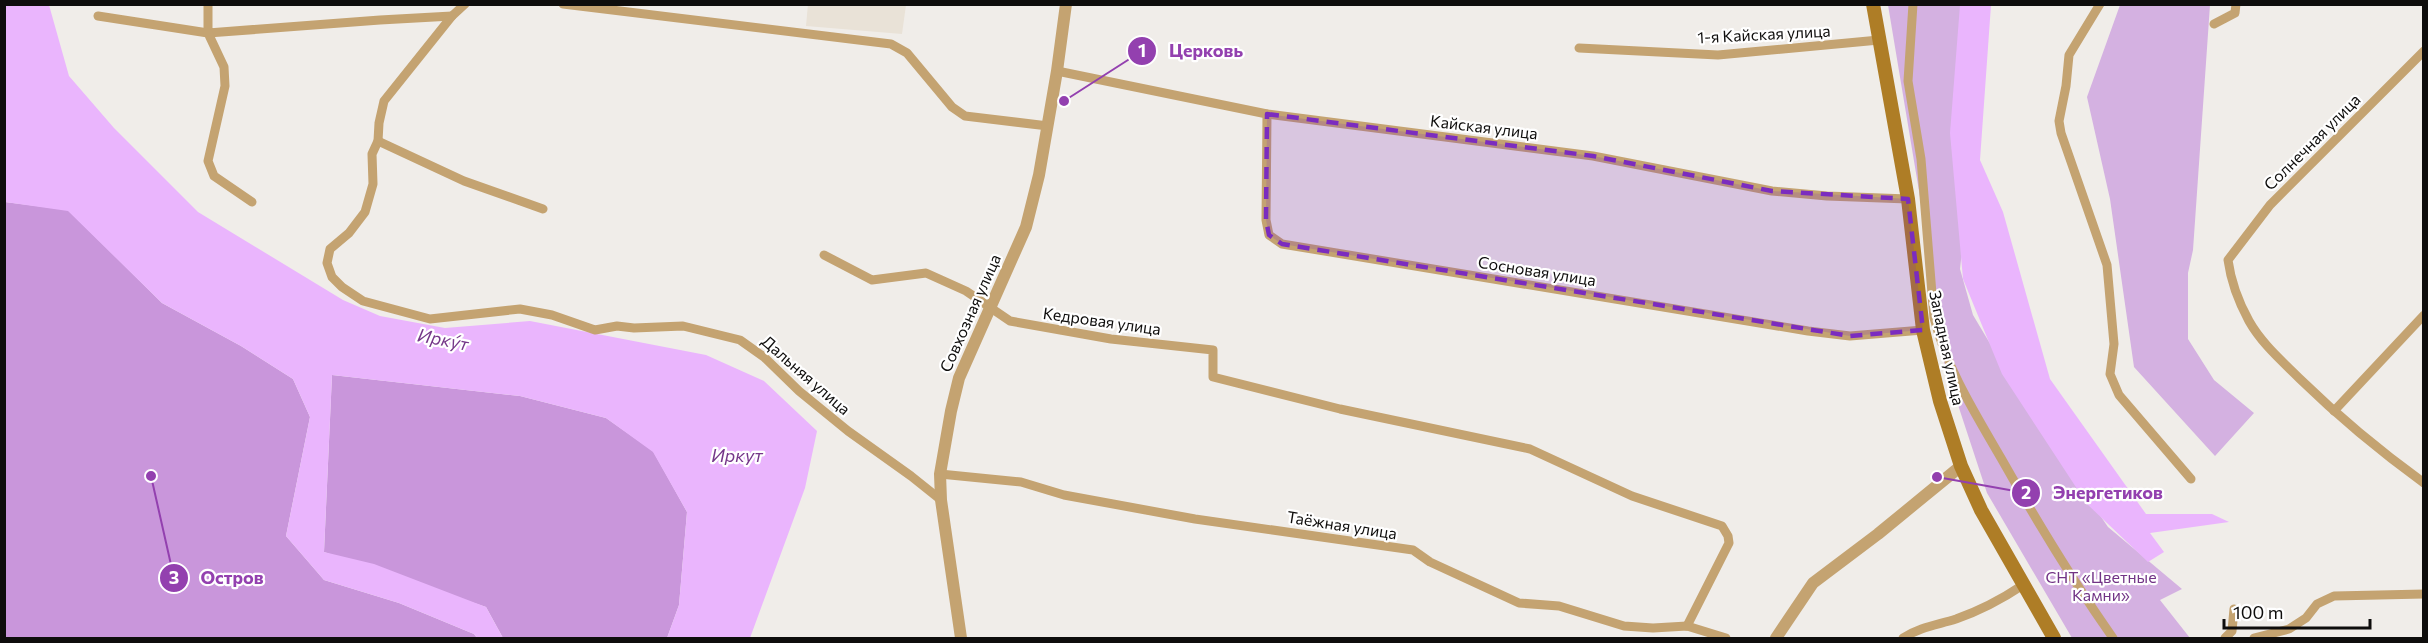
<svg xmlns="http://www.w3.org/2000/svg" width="2428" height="643" font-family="Commissioner,sans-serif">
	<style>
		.built { fill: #e9e2d7 }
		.green { fill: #d4b1e1 }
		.forest { fill: #c996db }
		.water { fill: #eab5fd }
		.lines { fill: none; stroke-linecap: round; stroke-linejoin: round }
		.minor { stroke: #c4a371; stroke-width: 9 }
		.tertiary { stroke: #c4a371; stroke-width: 12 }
		.secondary { stroke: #ae7d26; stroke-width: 14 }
		.marked { fill: #7b2cbf; fill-opacity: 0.2; stroke: #7b2cbf; stroke-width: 4.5; stroke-dasharray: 12 8; stroke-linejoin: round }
		.labels { text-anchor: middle; stroke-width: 4.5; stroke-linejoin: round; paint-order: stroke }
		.street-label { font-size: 16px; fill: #0e0d0c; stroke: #fff }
		.park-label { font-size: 16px; fill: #723486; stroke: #fff }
		.water-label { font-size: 18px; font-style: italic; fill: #753789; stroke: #fff }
		.leader { fill: none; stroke: #9340af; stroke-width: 2 }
		.callout-dot { fill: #9340af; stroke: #fff; stroke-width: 2 }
		.mark-label { font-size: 18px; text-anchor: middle; font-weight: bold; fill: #fff }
		.callout-label { font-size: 18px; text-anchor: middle; font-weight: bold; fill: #9340af; stroke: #fff; stroke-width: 4.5; stroke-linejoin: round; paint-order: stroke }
	</style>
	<rect width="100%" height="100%" fill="#f0ede9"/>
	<polygon class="built" points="808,4 906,5 902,34 806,26"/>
	<g class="green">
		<polygon points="1888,5 1966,5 1963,242 1960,269 1973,315 2041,429 2108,527 2182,589 2160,600 2190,638 2072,638 1987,493 1935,335 1923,215"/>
		<polygon points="2120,5 2210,5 2193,250 2188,273 2188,339 2214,380 2254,413 2215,456 2134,367 2110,199 2087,97"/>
	</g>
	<g class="forest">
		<polygon points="5,202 68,210 162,303 241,346 293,379 310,417 286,536 324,580 399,603 474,634 477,638 5,638"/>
		<polygon points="332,375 520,396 606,418 653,451 687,512 679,605 667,638 503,638 486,607 324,552"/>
	</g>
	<g class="water">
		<polygon points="5,5 49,5 69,76 114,128 198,212 343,300 380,316 445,328 530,321 706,355 764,381 817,431 805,488 750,638 667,638 679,605 687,512 653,452 606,418 520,396 332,375 324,552 374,564 486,607 503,638 477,638 474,634 399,603 324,580 286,536 310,417 293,379 241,346 162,303 68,211 5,202"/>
		<polygon points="1960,5 1991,5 1980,160 2003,212 2050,379 2146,514 2212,514 2229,522 2150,533 2164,552 2148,562 2087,504 2002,374 1963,279 1950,133"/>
	</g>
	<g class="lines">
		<g class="minor">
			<polyline points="208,4 208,33 380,20 452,16"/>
			<polyline points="465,4 452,16 384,101 379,123 378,141 372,154 373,184 365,212 349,233 330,249 327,263 332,277 342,287 363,301 430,319 520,309 552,315 595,330 617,326 634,328 683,326 740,340 764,357 799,391 848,431 911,476 941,500"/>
			<polyline points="563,4 891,44 907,53 952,107 965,116 1048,126"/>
			<path d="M 1913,4 L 1908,81 L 1921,159 L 1934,318 C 1947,369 1975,413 2001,458 C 2036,520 2073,581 2113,638"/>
			<polyline points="2100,4 2069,55 2066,86 2059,121 2061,133 2107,265 2114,344 2110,374 2119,395 2191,479"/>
			<polyline points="98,16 208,33 224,67 225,86 208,161 214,176 252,202"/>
			<polyline points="2214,24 2235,13 2236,4"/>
			<polyline points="1579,48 1718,55 1879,40"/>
			<path d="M 2424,51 L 2270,205 L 2228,260 C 2231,282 2238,301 2249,321 C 2262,344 2282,361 2300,379 C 2339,417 2380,451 2424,483"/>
			<polyline points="1057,71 1267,114 1593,156 1772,191 1827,196 1908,199"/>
			<polyline points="1267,114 1266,220 1269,235 1282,244 1808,331 1850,336 1923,330"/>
			<polyline points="378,141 464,181 543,209"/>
			<polyline points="824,255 872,280 926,273 966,291 1010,321 1111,339 1213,350 1213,377 1340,409 1530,449 1632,496 1722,526 1728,536 1729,543 1687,626"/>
			<polyline points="2334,411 2424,315"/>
			<polyline points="940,474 1021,482 1064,495 1195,519 1413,550 1430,562 1519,603 1559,606 1624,626 1653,628 1687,626 1726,638"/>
			<path d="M 1903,638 C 1920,627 1937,625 1956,619 C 1979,611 2002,599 2023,585"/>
			<polyline points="2225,638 2232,631 2234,609"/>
			<polyline points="2254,638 2289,629 2306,618 2317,604 2334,596 2424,594"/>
		</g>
		<g class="tertiary">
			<polyline points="961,638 941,500 940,474 951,411 959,378 1026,227 1039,175 1057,71 1066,4"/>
			<polyline points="1776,638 1813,583 1878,534 1961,466"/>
		</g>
		<polyline class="secondary" points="1873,4 1908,199 1923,330 1940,401 1961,466 1981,510 2054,638"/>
	</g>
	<path class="marked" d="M 1267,114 L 1593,156 L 1772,191 L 1908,199 L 1923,330 L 1850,336 L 1282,244 L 1269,235 L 1266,220 Z"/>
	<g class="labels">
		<g class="street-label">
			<text transform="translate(1764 34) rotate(-3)" y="6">1-я Кайская улица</text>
			<text transform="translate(1484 127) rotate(7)" y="6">Кайская улица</text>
			<text transform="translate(2312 142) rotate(-45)" y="6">Солнечная улица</text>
			<text transform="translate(1537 271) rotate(9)" y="6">Сосновая улица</text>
			<text transform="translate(970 313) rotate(-66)" y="6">Совхозная улица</text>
			<text transform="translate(1102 321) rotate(8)" y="6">Кедровая улица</text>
			<text transform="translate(1947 348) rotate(78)" y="6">Западная улица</text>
			<text transform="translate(806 375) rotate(41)" y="6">Дальняя улица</text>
			<text transform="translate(1342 525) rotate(9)" y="6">Таёжная улица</text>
		</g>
		<g class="park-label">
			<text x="2101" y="583">СНТ «Цветные<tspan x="2101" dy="18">Камни»</tspan></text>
		</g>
		<g class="water-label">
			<text transform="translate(443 340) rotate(11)" y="6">Ирку́т</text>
			<text x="737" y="462">Иркут</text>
		</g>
	</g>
	<path class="leader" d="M1064 101L1142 51M1937 477L2026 493M151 476L174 578"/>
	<g class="callout-dot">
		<circle cx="1064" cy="101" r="6"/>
		<circle cx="1937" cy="477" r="6"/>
		<circle cx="151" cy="476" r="6"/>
		<circle cx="1142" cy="51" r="15"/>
		<circle cx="2026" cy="493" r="15"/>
		<circle cx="174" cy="578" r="15"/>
	</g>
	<g class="mark-label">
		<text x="1142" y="57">1</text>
		<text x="2026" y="499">2</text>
		<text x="174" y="584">3</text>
	</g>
	<g class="callout-label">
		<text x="1206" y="57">Церковь</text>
		<text x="2108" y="499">Энергетиков</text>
		<text x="232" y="584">Остров</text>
	</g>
	<rect width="2428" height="643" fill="none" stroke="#0e0d0c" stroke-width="12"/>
	<path d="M2224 619v9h146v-9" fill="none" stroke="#0e0d0c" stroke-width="3"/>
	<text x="2233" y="619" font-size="18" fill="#0e0d0c" stroke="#ffffff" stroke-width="4.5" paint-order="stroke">100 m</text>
</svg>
